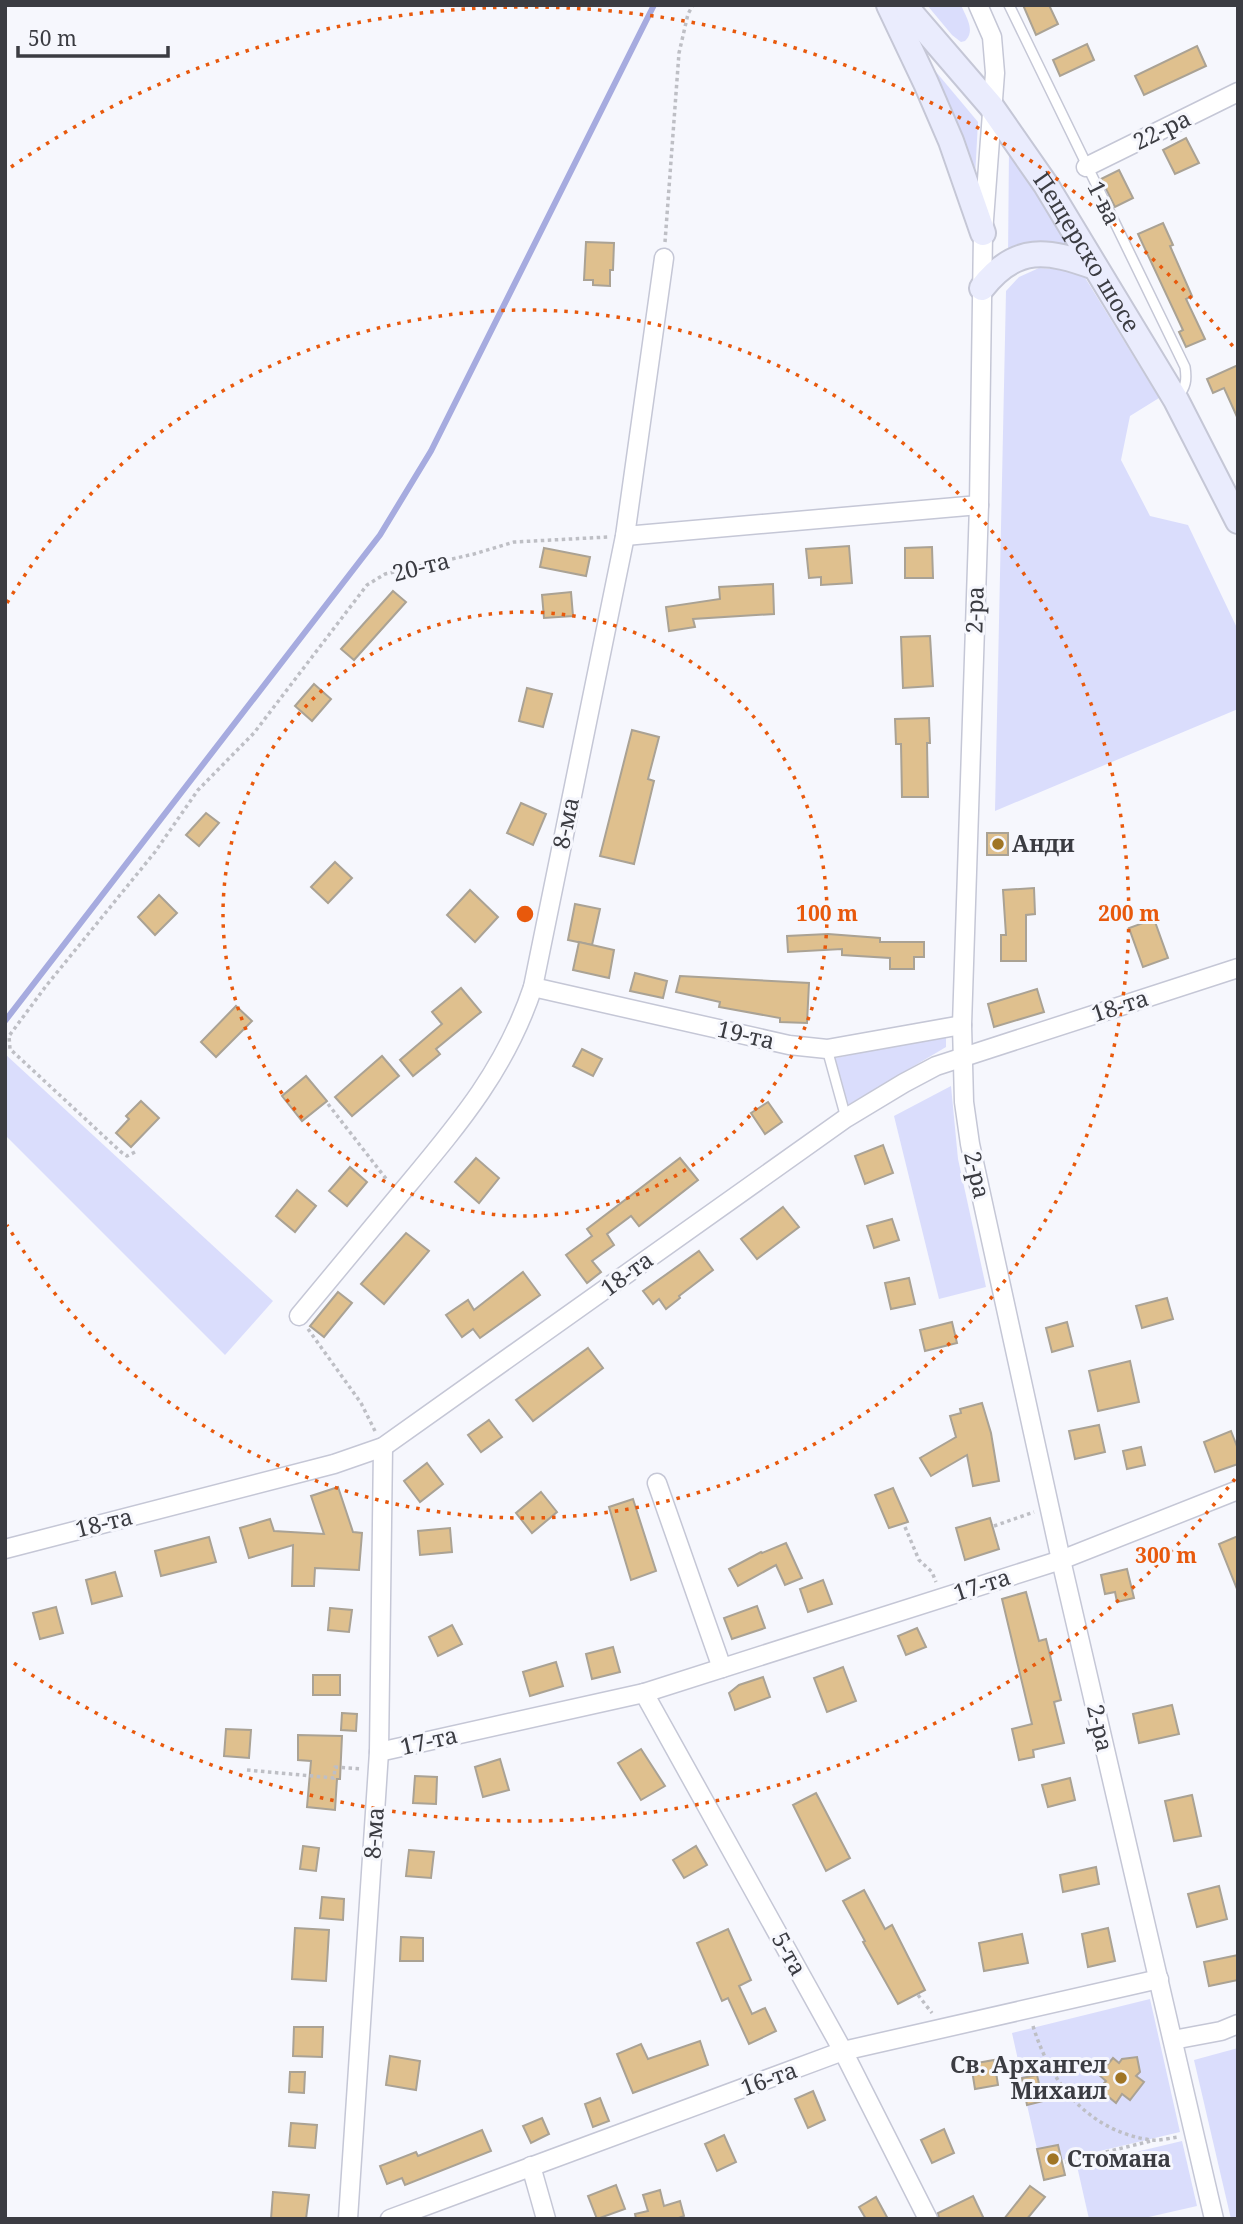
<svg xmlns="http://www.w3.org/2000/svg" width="1243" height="2224" font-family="'Noto Serif',serif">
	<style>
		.green { fill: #daddfc }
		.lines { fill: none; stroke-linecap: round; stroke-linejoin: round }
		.stream { stroke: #a6abdf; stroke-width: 6 }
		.building { fill: #dfc08e; stroke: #aaa294; stroke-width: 2 }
		.lane-casing { stroke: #c5c7d6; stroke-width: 12 }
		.street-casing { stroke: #c5c7d6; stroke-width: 21 }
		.secondary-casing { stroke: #c5c7d6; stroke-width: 28 }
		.path { stroke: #bebfc5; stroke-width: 3.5; stroke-dasharray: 3.5 3.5; stroke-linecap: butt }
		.lane { stroke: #fff; stroke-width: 9 }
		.street { stroke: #fff; stroke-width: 18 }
		.secondary { stroke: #eaecfd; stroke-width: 24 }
		.ring { fill: none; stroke: #e8590c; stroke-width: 3.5; stroke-dasharray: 3.5 7 }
		.poi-dot { fill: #a07525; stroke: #f6f7fd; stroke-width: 2.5 }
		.labels { text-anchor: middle; stroke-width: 6; stroke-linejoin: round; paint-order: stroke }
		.street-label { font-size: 23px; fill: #3b3c42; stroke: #f6f7fd }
		.poi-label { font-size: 23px; font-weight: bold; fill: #3b3c42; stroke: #f6f7fd; text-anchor: start }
		.centre { fill: #e8590c; stroke: #f6f7fd; stroke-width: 3.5 }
		.ring-label { font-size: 21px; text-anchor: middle; font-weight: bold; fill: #e8590c; stroke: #f6f7fd; stroke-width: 6; stroke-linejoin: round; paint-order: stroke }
	</style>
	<rect width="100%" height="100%" fill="#f6f7fd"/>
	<g class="green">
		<path d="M 927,5 L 961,5 C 966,17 976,31 965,41 L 961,42 L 952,35 Z"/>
		<polygon points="921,54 978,122 975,177"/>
		<polygon points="1009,148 1071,245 1044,242 1008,259"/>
		<polygon points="1039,268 1081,271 1159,398 1130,416 1121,460 1150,516 1188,525 1238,630 1238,709 995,811 1006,291 1019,277"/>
		<polygon points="946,1036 946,1047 848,1105 835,1058"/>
		<polygon points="5,1054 273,1301 225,1355 5,1135"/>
		<polygon points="951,1086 958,1159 986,1287 939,1299 894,1116"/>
		<polygon points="1150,1999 1180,2132 1062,2160 1058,2145 1037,2149 1027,2105 1043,2101 1038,2075 1022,2078 1012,2033"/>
		<polygon points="1238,2048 1238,2219 1231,2219 1194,2060"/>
		<polygon points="1182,2141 1197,2206 1140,2219 1089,2219 1077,2166"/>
	</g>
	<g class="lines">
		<polyline class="stream" points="5,1021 380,535 431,451 654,5"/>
	</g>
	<g class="building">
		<polygon points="1023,5 1049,5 1058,24 1036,35"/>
		<polygon points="1087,44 1094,60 1060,76 1053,60"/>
		<polygon points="1197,46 1206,66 1144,95 1135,76"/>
		<polygon points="1186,138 1199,163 1175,174 1163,150"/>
		<polygon points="1119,170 1133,198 1115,207 1101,179"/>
		<polygon points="1163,223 1173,245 1170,246 1192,296 1186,299 1205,339 1186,347 1179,332 1183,330 1138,234"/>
		<polygon points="586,242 614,243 613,270 610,270 610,286 593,285 593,280 584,280"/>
		<polygon points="1238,365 1238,419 1224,388 1213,393 1207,379"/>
		<polygon points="849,546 852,583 821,585 821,577 809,578 806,549"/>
		<polygon points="932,547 933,578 905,578 905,548"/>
		<polygon points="544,548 590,557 586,576 540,567"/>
		<polygon points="773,584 774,614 693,619 695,627 669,631 666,607 720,599 719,587"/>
		<polygon points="393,591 406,602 354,660 341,649"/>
		<polygon points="571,592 573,616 544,618 542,595"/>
		<polygon points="930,636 933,686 903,688 901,637"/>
		<polygon points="314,684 331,699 312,721 295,706"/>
		<polygon points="527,688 552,694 543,727 519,721"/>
		<polygon points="929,718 930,743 927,743 928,797 902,797 901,744 896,744 895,719"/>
		<polygon points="632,730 659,737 648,779 654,781 634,864 600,856"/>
		<polygon points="521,803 546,814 533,845 507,833"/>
		<polygon points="206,813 219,823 199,846 186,835"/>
		<rect x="987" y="833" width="21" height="22"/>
		<polygon points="335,862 352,878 328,903 311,887"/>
		<polygon points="1034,888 1035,914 1026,915 1026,961 1001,961 1001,935 1006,935 1003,890"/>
		<polygon points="470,890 498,917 475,942 447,915"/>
		<polygon points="159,895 177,913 155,935 138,917"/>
		<polygon points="575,904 600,909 592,945 568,940"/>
		<polygon points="1154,919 1168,958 1143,967 1129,928"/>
		<polygon points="828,934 880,938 880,942 924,942 924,957 914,957 914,969 890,969 890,958 842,955 842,949 788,952 787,936"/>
		<polygon points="579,942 614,950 609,978 573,970"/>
		<polygon points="635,973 667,981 663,998 630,991"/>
		<polygon points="680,976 809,983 807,1023 780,1022 780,1018 719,1007 720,1002 676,992"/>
		<polygon points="461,988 481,1012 436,1049 440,1054 413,1076 400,1060 442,1024 432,1012"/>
		<polygon points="1037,989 1044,1012 994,1027 988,1004"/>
		<polygon points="236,1006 252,1021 216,1057 201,1042"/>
		<polygon points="582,1049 602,1059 593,1076 573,1066"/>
		<polygon points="382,1056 399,1076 352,1116 335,1097"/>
		<polygon points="306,1076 327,1101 302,1121 282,1096"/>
		<polygon points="141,1101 159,1118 131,1147 116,1133 129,1119 126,1116"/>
		<polygon points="768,1102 782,1122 765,1134 751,1113"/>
		<polygon points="883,1145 893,1173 865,1184 855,1156"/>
		<polygon points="476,1158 499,1178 479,1203 455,1182"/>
		<polygon points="680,1158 698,1180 639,1226 631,1216 607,1234 614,1245 592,1261 601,1272 587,1283 566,1255 592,1236 587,1229"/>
		<polygon points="350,1167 367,1182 347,1206 329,1191"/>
		<polygon points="297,1190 316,1206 295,1232 276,1216"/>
		<polygon points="783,1207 799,1227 757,1259 741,1239"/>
		<polygon points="892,1219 899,1240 874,1248 867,1226"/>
		<polygon points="406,1233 429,1251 384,1304 361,1284"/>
		<polygon points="699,1251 713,1270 679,1296 680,1298 666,1309 659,1299 653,1304 643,1291"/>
		<polygon points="523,1272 540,1295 480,1338 473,1329 462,1337 446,1315 468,1300 474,1310"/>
		<polygon points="909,1278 915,1304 891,1309 885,1283"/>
		<polygon points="338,1292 352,1303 324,1337 310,1326"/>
		<polygon points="1167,1298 1173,1319 1142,1328 1136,1306"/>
		<polygon points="952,1322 957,1343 925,1351 920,1330"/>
		<polygon points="1067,1322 1073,1346 1052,1352 1046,1328"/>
		<polygon points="588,1348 603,1368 533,1421 516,1400"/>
		<polygon points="1130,1361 1139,1402 1098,1411 1089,1371"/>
		<polygon points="982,1403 991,1433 999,1481 973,1486 967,1455 931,1476 920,1458 956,1437 950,1416 961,1413 960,1409"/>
		<polygon points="489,1420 502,1437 481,1452 468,1435"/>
		<polygon points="1099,1425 1105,1452 1075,1459 1069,1431"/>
		<polygon points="1231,1431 1238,1449 1238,1464 1215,1472 1204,1442"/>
		<polygon points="1141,1447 1145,1465 1127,1469 1123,1451"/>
		<polygon points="427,1463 443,1484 420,1502 404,1481"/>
		<polygon points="338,1487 353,1532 362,1533 359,1570 315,1568 314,1586 292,1586 293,1545 249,1558 240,1528 270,1519 274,1531 324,1534 311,1496"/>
		<polygon points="893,1488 908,1522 889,1528 875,1495"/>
		<polygon points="541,1492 557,1512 532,1533 516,1513"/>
		<polygon points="633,1499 656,1571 631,1580 609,1507"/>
		<polygon points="990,1518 999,1549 965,1560 956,1528"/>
		<polygon points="450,1528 452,1552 420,1555 418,1531"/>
		<polygon points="1238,1536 1238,1589 1237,1589 1219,1544"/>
		<polygon points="209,1537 216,1562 161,1576 155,1551"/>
		<polygon points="786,1543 802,1578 785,1585 776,1565 738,1586 729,1569 761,1552 762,1553"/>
		<polygon points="1127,1569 1134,1598 1117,1602 1115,1592 1105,1594 1101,1575"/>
		<polygon points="115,1572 122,1596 92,1604 86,1580"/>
		<polygon points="823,1580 832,1604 808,1612 800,1589"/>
		<polygon points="1026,1592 1039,1641 1046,1639 1061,1700 1054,1702 1064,1743 1033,1750 1034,1757 1019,1760 1012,1729 1032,1724 1002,1599"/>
		<polygon points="757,1606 765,1628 732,1639 724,1618"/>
		<polygon points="56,1607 63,1633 40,1639 33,1613"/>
		<polygon points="330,1608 352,1610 349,1632 328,1630"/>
		<polygon points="452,1625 462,1644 438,1656 429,1637"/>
		<polygon points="917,1628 926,1647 906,1655 898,1636"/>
		<polygon points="613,1647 620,1672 592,1679 586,1654"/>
		<polygon points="556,1662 563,1686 530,1696 523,1672"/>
		<polygon points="843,1667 856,1701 827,1712 814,1678"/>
		<rect x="313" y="1675" width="27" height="20"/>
		<polygon points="763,1677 770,1697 735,1710 729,1693 739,1685"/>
		<polygon points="1172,1705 1179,1734 1139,1743 1133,1714"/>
		<polygon points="342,1713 357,1714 356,1731 341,1730"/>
		<polygon points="226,1729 251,1730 249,1758 224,1756"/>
		<polygon points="298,1735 342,1736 340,1779 337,1779 335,1810 307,1807 311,1761 298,1760"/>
		<polygon points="641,1749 665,1786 641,1800 618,1763"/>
		<polygon points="500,1759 509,1790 483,1797 475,1767"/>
		<polygon points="415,1776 437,1777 436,1804 413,1803"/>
		<polygon points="1070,1778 1075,1800 1048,1807 1042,1785"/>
		<polygon points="816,1793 850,1858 826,1871 793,1805"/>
		<polygon points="1192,1795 1201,1836 1174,1841 1165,1801"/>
		<polygon points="303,1846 319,1848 316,1871 300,1869"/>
		<polygon points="696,1846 707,1865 684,1878 673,1860"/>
		<polygon points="409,1850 434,1852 431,1878 406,1876"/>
		<polygon points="1096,1867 1099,1884 1063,1892 1060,1875"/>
		<polygon points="1219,1886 1227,1919 1197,1927 1188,1894"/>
		<polygon points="864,1890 885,1929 892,1925 925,1990 898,2004 863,1942 865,1941 843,1901"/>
		<polygon points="322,1897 344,1899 343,1920 320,1918"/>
		<polygon points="295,1928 329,1930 326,1981 292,1979"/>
		<polygon points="1108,1928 1115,1961 1088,1967 1082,1934"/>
		<polygon points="728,1929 751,1980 739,1986 752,2014 765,2008 776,2031 749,2044 728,1998 722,2001 697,1943"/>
		<polygon points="1022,1934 1028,1963 984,1971 979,1943"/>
		<polygon points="401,1937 423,1938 423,1961 400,1961"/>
		<polygon points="1238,1955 1238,1980 1209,1986 1204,1962"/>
		<polygon points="294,2027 323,2027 322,2057 293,2056"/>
		<polygon points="700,2041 708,2065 633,2093 617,2054 641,2044 648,2059"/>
		<polygon points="390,2056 420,2061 416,2090 386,2085"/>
		<polygon points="1137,2057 1140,2072 1136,2076 1144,2082 1130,2100 1122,2094 1116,2103 1099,2089 1106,2081 1099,2075 1113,2058 1119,2063 1122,2059"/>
		<polygon points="994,2060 998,2085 975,2089 971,2064"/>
		<polygon points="290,2072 305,2072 304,2093 289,2092"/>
		<polygon points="1037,2075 1043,2101 1027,2105 1022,2078"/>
		<polygon points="813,2091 825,2120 808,2128 795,2099"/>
		<polygon points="600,2098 609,2121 593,2127 585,2104"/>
		<polygon points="542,2118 549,2134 531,2143 523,2126"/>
		<polygon points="291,2123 317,2125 315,2148 289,2146"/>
		<polygon points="944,2129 954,2153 932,2163 921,2140"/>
		<polygon points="482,2130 491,2151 405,2185 402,2178 387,2184 380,2166 416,2152 418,2156"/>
		<polygon points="724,2135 736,2162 717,2171 705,2144"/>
		<polygon points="1058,2145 1065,2175 1044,2180 1037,2149"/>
		<polygon points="616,2185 625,2209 597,2219 588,2196"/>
		<polygon points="1030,2186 1045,2197 1027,2219 1004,2219"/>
		<polygon points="660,2190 664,2206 680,2201 684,2216 676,2219 636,2219 635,2214 648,2211 643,2195"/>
		<polygon points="273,2192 309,2195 306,2219 271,2219"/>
		<polygon points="973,2196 984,2219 939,2219 938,2213"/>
		<polygon points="876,2197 888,2219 866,2219 859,2207"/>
	</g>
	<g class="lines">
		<defs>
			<g id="lane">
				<path d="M 1009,5 L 1185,367 C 1187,380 1186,387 1177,398"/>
				<polyline points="827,1049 846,1118"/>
			</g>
			<g id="street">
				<polyline points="978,5 992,37 995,73 983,233 979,505 962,1025 964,1102 970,1144 1061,1560 1214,2219"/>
				<polyline points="1086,167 1238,92"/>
				<polyline points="625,536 979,505"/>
				<polyline points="533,987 789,1045 827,1049 962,1025"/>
				<path d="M 299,1316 C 333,1275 367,1234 401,1193 C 457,1126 505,1071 533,987 L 625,536 L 664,258"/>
				<polyline points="657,1483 722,1668"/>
				<polyline points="5,1549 334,1464 383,1447 846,1118 904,1083 936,1066 1238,968"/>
				<polyline points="644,1693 843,2051 928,2219"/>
				<polyline points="379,1752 644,1693 1061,1560 1238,1490"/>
				<polyline points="1173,2040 1221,2031 1238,2024"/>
				<polyline points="531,2166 546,2219"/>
				<polyline points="348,2219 379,1752 383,1447"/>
				<polyline points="390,2219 843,2051 1159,1979"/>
			</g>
			<g id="secondary">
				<polyline points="889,5 926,83 951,141 983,233"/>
				<path id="s1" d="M 904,5 L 991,106 L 1046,185 L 1176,400 L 1238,521"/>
				<path d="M 982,288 C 1016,244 1048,250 1095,267"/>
			</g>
		</defs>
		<use href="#lane" class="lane-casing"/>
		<use href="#street" class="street-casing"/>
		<use href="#secondary" class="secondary-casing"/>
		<g class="path">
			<polyline points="665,242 679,53 688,14 693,5"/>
			<polyline points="328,1104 387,1180"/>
			<polyline points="135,1152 127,1156 121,1152 10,1049 9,1036 46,986 155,852 198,790 254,733 367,585 385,574 474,554 514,542 608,537"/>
			<polyline points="308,1329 361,1403 375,1431"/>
			<polyline points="994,1526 1034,1512"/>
			<polyline points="905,1527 919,1560 932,1572 936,1582"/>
			<polyline points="247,1770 334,1778 335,1767 361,1769"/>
			<polyline points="918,1995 932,2013"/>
			<path d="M 1033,2026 C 1051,2084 1088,2131 1151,2140 C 1160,2141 1170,2138 1178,2137"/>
			<polyline points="1065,2162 1151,2141"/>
		</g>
		<use href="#lane" class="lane"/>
		<use href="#street" class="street"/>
		<use href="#secondary" class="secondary"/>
	</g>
	<g class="ring">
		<circle cx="525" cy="914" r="302"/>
		<path d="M7 603A604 604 0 1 1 7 1225"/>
		<path d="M1235 1479A907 907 0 0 1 11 1661M11 167A907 907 0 0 1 1235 349"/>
	</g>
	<g class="poi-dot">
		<circle cx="998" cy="844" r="7"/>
		<circle cx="1121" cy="2078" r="7"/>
		<circle cx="1053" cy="2159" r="7"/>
	</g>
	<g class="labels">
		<g class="street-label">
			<text transform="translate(1162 130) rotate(-26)" y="8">22-ра</text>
			<text transform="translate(1104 203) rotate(64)" y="8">1-ва</text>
			<text dy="8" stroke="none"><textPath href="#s1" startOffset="308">Пещерско шосе</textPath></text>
			<text transform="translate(421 567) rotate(-14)" y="8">20-та</text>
			<text transform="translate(975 610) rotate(-88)" y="8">2-ра</text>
			<text transform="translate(566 823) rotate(-78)" y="8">8-ма</text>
			<text transform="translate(1120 1006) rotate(-18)" y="8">18-та</text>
			<text transform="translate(746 1035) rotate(13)" y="8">19-та</text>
			<text transform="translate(977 1175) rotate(77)" y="8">2-ра</text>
			<text transform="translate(627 1274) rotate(-36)" y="8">18-та</text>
			<text transform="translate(104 1523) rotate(-14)" y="8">18-та</text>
			<text transform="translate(982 1585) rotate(-18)" y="8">17-та</text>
			<text transform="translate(1100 1728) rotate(77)" y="8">2-ра</text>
			<text transform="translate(429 1741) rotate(-13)" y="8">17-та</text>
			<text transform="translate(374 1833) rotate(-86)" y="8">8-ма</text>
			<text transform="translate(789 1954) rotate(61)" y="8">5-та</text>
			<text transform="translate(769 2079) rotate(-20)" y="8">16-та</text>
		</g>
		<g class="poi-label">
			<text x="1012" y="852">Анди</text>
			<text x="1107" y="2073" text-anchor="end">Св. Архангел<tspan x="1107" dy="26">Михаил</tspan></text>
			<text x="1067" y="2167">Стомана</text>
		</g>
	</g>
	<circle cx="525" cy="914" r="10" class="centre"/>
	<g class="ring-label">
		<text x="827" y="921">100 m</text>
		<text x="1129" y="921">200 m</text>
		<text x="1166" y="1563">300 m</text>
	</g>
	<rect width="1243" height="2224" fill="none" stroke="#3b3c42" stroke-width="14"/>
	<path d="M18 46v10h150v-10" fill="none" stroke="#3b3c42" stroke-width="3.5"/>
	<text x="28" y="46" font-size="21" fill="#3b3c42" stroke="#f6f7fd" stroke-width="5" paint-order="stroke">50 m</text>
</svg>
